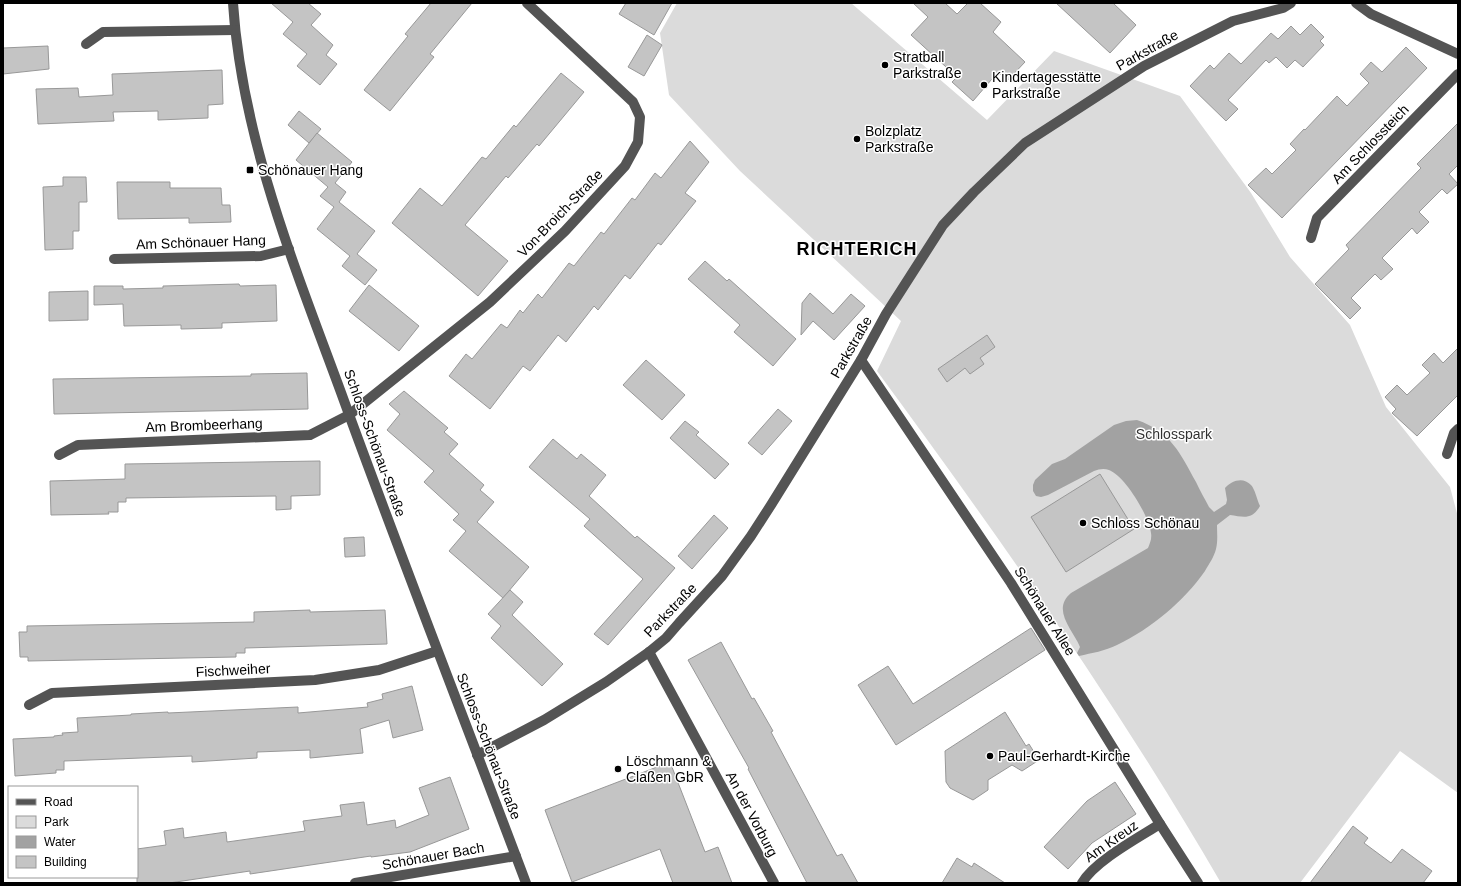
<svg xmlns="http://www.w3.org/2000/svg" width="1461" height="886" font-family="Helvetica,sans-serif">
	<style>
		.green { fill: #dbdbdb }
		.water { fill: #a2a2a2 }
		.building { fill: #c4c4c4; stroke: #989898 }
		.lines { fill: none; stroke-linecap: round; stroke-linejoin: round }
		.minor { stroke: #545454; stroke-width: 10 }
		.poi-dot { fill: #000; stroke: #fff; stroke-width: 1.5 }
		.labels { text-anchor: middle; stroke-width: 3; stroke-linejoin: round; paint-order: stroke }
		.street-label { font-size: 14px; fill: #000; stroke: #fff }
		.poi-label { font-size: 14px; fill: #000; stroke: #fff; text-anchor: start }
		.park-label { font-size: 14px; fill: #323232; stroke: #fff }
		.district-label { font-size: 18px; font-weight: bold; letter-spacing: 1px; fill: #000; stroke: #fff }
	</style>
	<rect width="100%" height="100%" fill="#fff"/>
	<path class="green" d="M 677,3 L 851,3 L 987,120 L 1054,51 L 1180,96 L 1251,193 L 1290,257 L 1350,325 L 1386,407 L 1450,487 L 1458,517 L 1458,793 L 1400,751 L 1300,883 L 1221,883 C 1118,705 999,537 877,371 L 901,321 L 740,171 L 669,95 L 660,33 Z"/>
	<path class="water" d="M 1137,420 C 1171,432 1180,453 1196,482 C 1200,491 1205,499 1209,507 L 1214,512 L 1226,504 L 1227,500 L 1225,488 C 1231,481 1243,476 1251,485 C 1255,489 1257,500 1260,506 C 1252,520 1244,517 1230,515 L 1217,525 C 1217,533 1218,541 1216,549 C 1214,557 1209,564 1205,571 C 1183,602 1152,628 1117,645 C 1105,651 1092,653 1079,656 L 1077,653 L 1080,647 C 1073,630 1051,610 1071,593 L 1148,548 C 1150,543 1152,539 1151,533 C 1149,516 1125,476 1109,470 C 1104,468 1099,469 1094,471 L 1048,495 L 1041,497 L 1036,496 L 1033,491 L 1033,485 L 1035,480 L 1052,464 L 1065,459 L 1114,425 L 1126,421 Z"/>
	<g class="building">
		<polygon points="271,3 308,3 321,14 311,25 333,45 326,55 337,64 320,85 297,66 307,54 283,34 293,22"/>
		<polygon points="431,3 472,3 430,54 434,57 390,111 364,90 408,36 405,34"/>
		<polygon points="626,3 672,3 654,35 619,14"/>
		<polygon points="913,3 945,3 957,14 968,3 980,3 1001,22 993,32 1025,62 1007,81 998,72 973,101 952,82 957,77 911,35 928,17"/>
		<polygon points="1056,3 1113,3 1136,25 1110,53"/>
		<polygon points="1311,24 1324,37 1320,41 1324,45 1303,67 1295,60 1287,68 1276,57 1269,63 1266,60 1228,100 1238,109 1226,121 1190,86 1210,65 1214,69 1229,53 1241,64 1271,33 1278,39 1291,26 1300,35"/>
		<polygon points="647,35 662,45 644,76 628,67"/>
		<polygon points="48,46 49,69 3,74 3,48"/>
		<polygon points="1406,47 1427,68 1282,218 1248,185 1266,168 1272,174 1296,150 1290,144 1304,129 1305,130 1337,96 1347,106 1369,83 1360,74 1371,62 1382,72"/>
		<polygon points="222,70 223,104 208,105 208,118 158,120 158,111 113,112 114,121 38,124 36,89 78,88 79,97 113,95 112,74"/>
		<polygon points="561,73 584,92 539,146 537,144 508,178 506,176 465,225 508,261 478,296 392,223 420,188 442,206 482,157 486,159 514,125 516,127"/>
		<polygon points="299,111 321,129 309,143 288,125"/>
		<polygon points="1458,123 1458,165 1449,174 1458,184 1447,194 1442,189 1419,212 1429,222 1417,234 1412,228 1382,258 1393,269 1381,280 1375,274 1351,298 1361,308 1350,319 1315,284 1349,249 1346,245 1421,168 1417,164"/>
		<polygon points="317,133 352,162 335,183 346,192 339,202 375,231 357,254 377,270 365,285 342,266 350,256 317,229 334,207 320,196 328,187 296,160"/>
		<polygon points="690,141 709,162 685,193 696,201 661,245 658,243 630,279 625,275 598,310 594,306 566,342 558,335 530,371 523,366 490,409 449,376 466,354 472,359 501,324 507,328 520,310 523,313 538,294 542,298 569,263 574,266 601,232 604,234 632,198 635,200 655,173 661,178"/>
		<polygon points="63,177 86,177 87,202 79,202 79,231 73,231 73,249 45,250 43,187 63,186"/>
		<polygon points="117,182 170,182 170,188 221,188 222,205 230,205 231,222 189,223 189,218 118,219"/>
		<polygon points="705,261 727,281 729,279 796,339 773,366 734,332 740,325 688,279"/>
		<polygon points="239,284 240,286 276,285 277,321 222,323 222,328 181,329 181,325 124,326 123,304 94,305 94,286 123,286 123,289 163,288 163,286"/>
		<polygon points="369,285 419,326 399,351 349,311"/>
		<polygon points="88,291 88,320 49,321 49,292"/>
		<polygon points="810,293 833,314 851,294 865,306 834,340 813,321 801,335 802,303"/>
		<polygon points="987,335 995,347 980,358 984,364 970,374 965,368 947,382 938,369"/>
		<polygon points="1458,348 1458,395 1417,436 1392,413 1396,409 1385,397 1397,385 1407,395 1430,373 1422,365 1434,353 1443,363"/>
		<polygon points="646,360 685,395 662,420 623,385"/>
		<polygon points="307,373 308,409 54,414 53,379 251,376 251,374"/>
		<polygon points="404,391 448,428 444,432 458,444 449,454 484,485 480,490 494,502 477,522 529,567 503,598 449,551 466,531 453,520 459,514 424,482 434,471 387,430 400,414 389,404"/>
		<polygon points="778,409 792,421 762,455 748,443"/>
		<polygon points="685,421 699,432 696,435 729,464 715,479 670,438"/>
		<polygon points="553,439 577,459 581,454 606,475 589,496 635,538 637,536 675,568 608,645 594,634 643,579 584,526 590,519 529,467"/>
		<polygon points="320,461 320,495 291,496 291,509 276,510 276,496 126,498 126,502 118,502 118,512 108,512 109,514 51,515 50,481 125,479 125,464"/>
		<polygon points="1100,474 1134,529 1066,572 1031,517"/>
		<polygon points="714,515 728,528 692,569 678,556"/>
		<polygon points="364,537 365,556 345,557 344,538"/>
		<polygon points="510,590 523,602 512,615 563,664 542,686 491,638 501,626 488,614"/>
		<polygon points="310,610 310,612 385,610 387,644 245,648 245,653 236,653 236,657 28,661 28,657 20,657 19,632 27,632 27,626 254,622 254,612"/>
		<polygon points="1031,628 1045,650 896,745 858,685 888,666 913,704"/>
		<polygon points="721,642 752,699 754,698 773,731 771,732 837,856 842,854 858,883 807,883 748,769 749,768 688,660"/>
		<polygon points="412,686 423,730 393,738 389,720 360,729 363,753 310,758 310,750 257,752 257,758 192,762 192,756 64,761 64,770 56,770 56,773 15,776 13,739 54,737 54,736 63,735 62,733 78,732 77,718 131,715 131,714 168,712 168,713 298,707 298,713 368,707 367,703 383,699 382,694"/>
		<polygon points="1005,712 1026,746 1029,744 1039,760 1022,771 1012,765 988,780 988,790 973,800 950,788 946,782 945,751"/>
		<polygon points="670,762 705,852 718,847 732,883 673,883 660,849 572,882 545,810"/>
		<polygon points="450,777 469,829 410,852 371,857 371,856 250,874 250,871 169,883 137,883 137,849 166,845 164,831 183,828 184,838 226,832 227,842 305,831 303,821 342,816 340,805 364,802 367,825 395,820 396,828 429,815 419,788"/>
		<polygon points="1115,782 1136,814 1092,843 1068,869 1044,847 1087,801"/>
		<polygon points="1353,826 1368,838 1364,843 1391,863 1402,849 1432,871 1423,883 1310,883"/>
		<polygon points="957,858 972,867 974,863 1005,883 942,883"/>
	</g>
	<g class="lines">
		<g class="minor">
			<path d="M 233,3 C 242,140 296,270 343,398 C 402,560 465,721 526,883"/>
			<polyline points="1356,3 1371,14 1458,54"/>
			<polyline points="86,44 103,32 235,30"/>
			<polyline points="1311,238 1317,218 1458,74"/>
			<polyline points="114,259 261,256 289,249"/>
			<polyline points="861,360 1011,583 1160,824 1198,883"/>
			<polyline points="1447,454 1454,433 1458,429"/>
			<polyline points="59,455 78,445 310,435 349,415 490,302 565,231 625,166 638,142 640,117 633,102 527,3"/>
			<polyline points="649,652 774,883"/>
			<polyline points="29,705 52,693 315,680 379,670 437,651"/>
			<polyline points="477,755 544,720 606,682 649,652 666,638 679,623 722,576 751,536 771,505 861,360 886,314 943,225 974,192 1025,143 1144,66 1233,21 1283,8 1291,3"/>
			<polyline points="355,883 516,856"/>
			<path d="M 1082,883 C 1095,861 1138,838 1160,824"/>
		</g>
	</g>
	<g class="poi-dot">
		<circle cx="885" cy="65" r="4"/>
		<circle cx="984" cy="85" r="4"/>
		<circle cx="857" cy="139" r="4"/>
		<rect x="246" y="166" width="8" height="8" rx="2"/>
		<circle cx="1083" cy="523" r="4"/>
		<circle cx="990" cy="756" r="4"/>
		<circle cx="618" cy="769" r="4"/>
	</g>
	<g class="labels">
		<g class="street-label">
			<text transform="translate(1147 50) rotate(-29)" y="5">Parkstraße</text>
			<text transform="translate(1370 144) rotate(-46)" y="5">Am Schlossteich</text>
			<text transform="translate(560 213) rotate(-46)" y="5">Von-Broich-Straße</text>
			<text transform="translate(201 242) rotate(-2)" y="5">Am Schönauer Hang</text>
			<text transform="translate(851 347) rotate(-60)" y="5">Parkstraße</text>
			<text transform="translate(204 425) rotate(-2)" y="5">Am Brombeerhang</text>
			<text transform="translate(375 443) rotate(70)" y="5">Schloss-Schönau-Straße</text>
			<text transform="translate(670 610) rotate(-46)" y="5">Parkstraße</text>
			<text transform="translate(1045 611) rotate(58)" y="5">Schönauer Allee</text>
			<text transform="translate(233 670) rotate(-3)" y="5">Fischweiher</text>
			<text transform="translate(489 746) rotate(69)" y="5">Schloss-Schönau-Straße</text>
			<text transform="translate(752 814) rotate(62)" y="5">An der Vorburg</text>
			<text transform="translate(1111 841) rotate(-35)" y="5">Am Kreuz</text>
			<text transform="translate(433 856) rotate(-10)" y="5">Schönauer Bach</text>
		</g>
		<g class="poi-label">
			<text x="893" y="62">Stratball<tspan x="893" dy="16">Parkstraße</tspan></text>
			<text x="992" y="82">Kindertagesstätte<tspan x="992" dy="16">Parkstraße</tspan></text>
			<text x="865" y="136">Bolzplatz<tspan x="865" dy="16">Parkstraße</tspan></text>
			<text x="258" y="175">Schönauer Hang</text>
			<text x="1091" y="528">Schloss Schönau</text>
			<text x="998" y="761">Paul-Gerhardt-Kirche</text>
			<text x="626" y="766">Löschmann &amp;<tspan x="626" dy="16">Claßen GbR</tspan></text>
		</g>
		<g class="park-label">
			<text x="1174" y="439">Schlosspark</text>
		</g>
		<g class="district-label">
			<text x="857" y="255">RICHTERICH</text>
		</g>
	</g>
	<rect width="1461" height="886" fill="none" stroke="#000000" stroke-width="8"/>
	<rect x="8" y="786" width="130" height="92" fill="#ffffff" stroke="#999999"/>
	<rect x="16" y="799" width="20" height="6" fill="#545454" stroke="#999999"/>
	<text x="44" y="806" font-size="12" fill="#000000">Road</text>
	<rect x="16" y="816" width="20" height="12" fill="#dbdbdb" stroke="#999999"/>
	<text x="44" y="826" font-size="12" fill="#000000">Park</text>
	<rect x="16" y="836" width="20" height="12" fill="#a2a2a2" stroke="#999999"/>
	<text x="44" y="846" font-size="12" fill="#000000">Water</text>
	<rect x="16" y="856" width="20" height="12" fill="#c4c4c4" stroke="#999999"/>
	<text x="44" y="866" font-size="12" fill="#000000">Building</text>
</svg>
